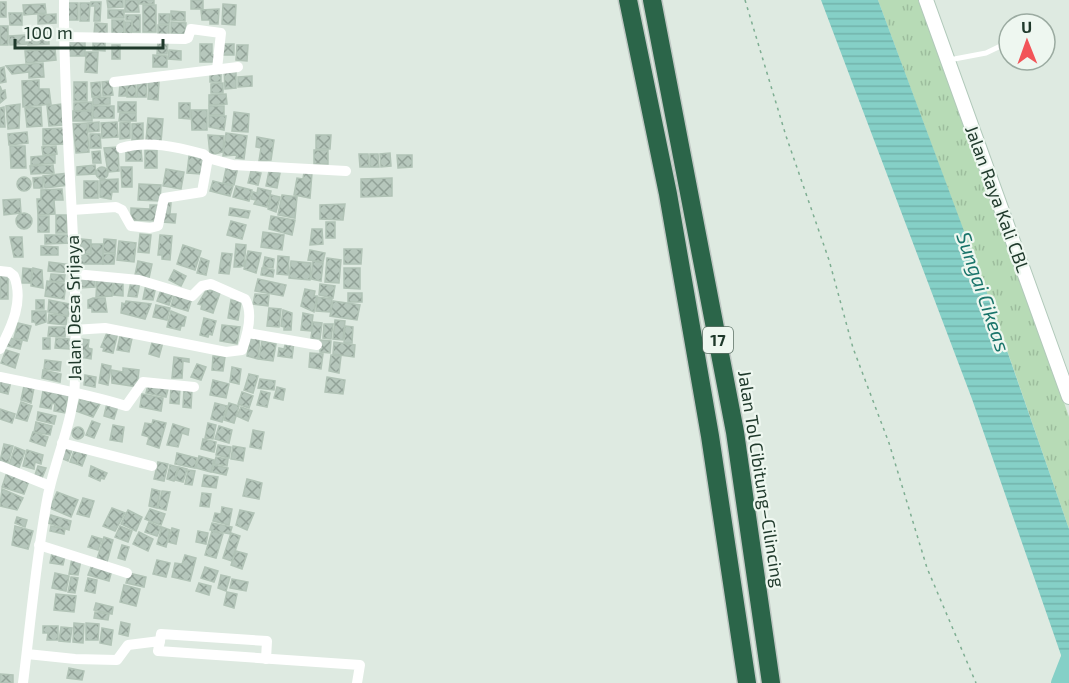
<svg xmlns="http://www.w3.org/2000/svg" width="1069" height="683" font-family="'Exo 2',sans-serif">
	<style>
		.grass { fill: url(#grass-tufts) }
		.water { fill: url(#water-rules) }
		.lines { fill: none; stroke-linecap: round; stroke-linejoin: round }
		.river { stroke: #85d0c7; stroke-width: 18 }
		.building { fill: url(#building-cross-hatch); stroke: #b1c3b6; stroke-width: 1.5 }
		.secondary-casing { stroke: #b1c9ba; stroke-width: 16 }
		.highway-casing { stroke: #c0c8c4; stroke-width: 21 }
		.path { stroke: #7eae92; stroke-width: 1.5; stroke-dasharray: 3 4.5; stroke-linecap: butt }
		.lane { stroke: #fff; stroke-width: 5 }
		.street { stroke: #fff; stroke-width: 10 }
		.secondary { stroke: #fff; stroke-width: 14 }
		.highway { stroke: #2b6549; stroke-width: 18 }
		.labels { text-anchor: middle; stroke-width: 4.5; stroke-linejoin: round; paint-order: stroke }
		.shield { fill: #eef7f0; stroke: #5d7266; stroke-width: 1.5 }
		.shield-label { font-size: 16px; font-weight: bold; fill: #1f392b }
		.street-label { font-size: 18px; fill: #1f392b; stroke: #eef7f0 }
		.water-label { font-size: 20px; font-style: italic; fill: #1a756b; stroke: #eef7f0 }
	</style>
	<defs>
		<pattern id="grass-tufts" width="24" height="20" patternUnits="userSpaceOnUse" patternTransform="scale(1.5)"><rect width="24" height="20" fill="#b7dbb6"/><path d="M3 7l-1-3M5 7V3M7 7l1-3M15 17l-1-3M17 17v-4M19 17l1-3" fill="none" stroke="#9dbd9d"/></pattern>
		<pattern id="water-rules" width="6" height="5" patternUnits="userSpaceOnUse" patternTransform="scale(1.5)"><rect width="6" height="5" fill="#85d0c7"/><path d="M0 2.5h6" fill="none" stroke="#72b3ab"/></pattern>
		<pattern id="building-cross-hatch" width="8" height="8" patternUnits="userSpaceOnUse" patternTransform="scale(1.5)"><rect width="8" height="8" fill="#b6c7bc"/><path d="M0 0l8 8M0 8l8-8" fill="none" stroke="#93a399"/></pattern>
	</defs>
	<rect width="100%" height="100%" fill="#deeae1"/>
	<polygon class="grass" points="878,0 918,0 1006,234 1069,417 1069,529 999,327"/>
	<polygon class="water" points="821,0 878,0 986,290 1069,529 1069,678 972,399"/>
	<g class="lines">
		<polyline class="river" points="1060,683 1069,660"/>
	</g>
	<g class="building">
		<polygon points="107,0 123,0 123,7 108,8"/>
		<polygon points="125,0 138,0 139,12 125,12"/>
		<rect x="139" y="0" width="15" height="4"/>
		<rect x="191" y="0" width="12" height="9"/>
		<rect x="0" y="2" width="6" height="15"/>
		<polygon points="91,2 101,2 100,21 94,21 95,6 91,6"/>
		<rect x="68" y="3" width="10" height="17"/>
		<polygon points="80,3 90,3 89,21 80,21"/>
		<polygon points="45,4 46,13 24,15 23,5"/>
		<polygon points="223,4 236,5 235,25 222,24"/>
		<rect x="143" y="5" width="13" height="27"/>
		<polygon points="219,9 218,24 210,24 210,20 202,20 201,10"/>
		<rect x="108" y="10" width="16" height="8"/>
		<polygon points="171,11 185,12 185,21 171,20"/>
		<polygon points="9,13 22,13 22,25 10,25"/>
		<polygon points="56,14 56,23 38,24 38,15"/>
		<polygon points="159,14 170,14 169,24 159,24"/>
		<polygon points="126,15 140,15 140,32 132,32 132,20 126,20"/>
		<rect x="112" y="20" width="12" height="15"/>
		<polygon points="125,22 132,22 131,36 125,35"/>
		<polygon points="171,22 186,23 185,34 171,34"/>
		<polygon points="95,23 107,24 107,34 94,34"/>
		<rect x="158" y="25" width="11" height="10"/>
		<rect x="0" y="26" width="8" height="19"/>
		<polygon points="48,29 49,44 28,45 27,31"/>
		<polygon points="26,35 27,44 10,45 9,36"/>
		<polygon points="67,39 85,39 85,56 66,56"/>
		<polygon points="93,39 105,39 105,51 93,50"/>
		<polygon points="158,41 168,41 167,54 157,54"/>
		<polygon points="200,44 212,44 212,55 217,55 217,62 200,62"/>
		<rect x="222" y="44" width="12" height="11"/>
		<rect x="112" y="45" width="8" height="14"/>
		<polygon points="237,45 248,45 247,61 236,60"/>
		<polygon points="55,49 56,60 26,63 25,51"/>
		<polygon points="169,50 181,51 181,60 168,59"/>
		<polygon points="86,52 98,52 97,73 85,72"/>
		<polygon points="153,55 167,56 167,67 153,67"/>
		<polygon points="43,63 44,77 29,78 29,72 12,74 6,66"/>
		<polygon points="4,67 6,82 0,83 0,68"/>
		<polygon points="224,69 236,69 236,88 225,89"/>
		<polygon points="221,71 221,82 210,82 210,72"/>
		<polygon points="252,76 252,86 238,87 238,77"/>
		<polygon points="39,80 39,89 49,89 51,104 23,107 22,81"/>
		<polygon points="149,80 159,81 158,100 148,99"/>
		<polygon points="111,81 113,95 103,96 102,82"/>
		<polygon points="138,81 147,82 146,97 137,97"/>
		<rect x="74" y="82" width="13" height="19"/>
		<polygon points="100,82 101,96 92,97 91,83"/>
		<polygon points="120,83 127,84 126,96 119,96"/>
		<rect x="127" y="83" width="9" height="14"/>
		<polygon points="223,83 223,93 211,93 211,84"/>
		<polygon points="0,86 2,91 5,90 6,98 0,103"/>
		<polygon points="226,94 227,104 209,105 209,95"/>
		<polygon points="110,97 110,104 93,105 93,98"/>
		<polygon points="92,102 92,110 74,111 74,103"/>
		<rect x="118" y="102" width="18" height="10"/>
		<polygon points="179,103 190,103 190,119 179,118"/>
		<polygon points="20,104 19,128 8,129 6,106"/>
		<polygon points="61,104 63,125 49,126 47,106"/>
		<rect x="93" y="106" width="21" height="12"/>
		<rect x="209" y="106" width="15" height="9"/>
		<polygon points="4,107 5,127 0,127 0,108"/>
		<polygon points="41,107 42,126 27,127 25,108"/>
		<polygon points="191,110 207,110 207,130 192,130"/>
		<rect x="73" y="111" width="19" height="10"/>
		<polygon points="234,112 249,114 248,132 232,131"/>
		<polygon points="120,113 136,113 136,121 119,121"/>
		<polygon points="209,116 226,116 224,130 209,127"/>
		<polygon points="148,118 163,119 161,142 146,141"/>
		<polygon points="99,122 99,131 89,132 88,123"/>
		<polygon points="117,122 118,137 102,138 101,123"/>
		<polygon points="130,122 130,138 120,139 120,123"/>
		<polygon points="87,123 89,152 76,153 73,124"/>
		<polygon points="143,123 143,139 132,140 132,124"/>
		<polygon points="64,128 64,144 43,145 43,129"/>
		<polygon points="27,132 28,143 9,145 8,134"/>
		<polygon points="226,133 247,136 244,159 236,158 237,155 223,156"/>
		<polygon points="90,134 100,134 101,148 90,148"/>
		<polygon points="208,135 224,136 223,152 210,155"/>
		<polygon points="316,135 331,135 330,149 316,149"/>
		<polygon points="257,137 274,140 271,160 259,161 261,148 256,147"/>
		<polygon points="10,146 25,146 26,168 11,168"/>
		<polygon points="56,146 57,154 43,155 42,147"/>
		<polygon points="118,147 119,171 108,172 104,148"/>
		<polygon points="126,149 141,149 142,161 126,161"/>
		<rect x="145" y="150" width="12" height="18"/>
		<rect x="314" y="150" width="14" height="14"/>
		<polygon points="100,151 101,163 93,163 92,152"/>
		<polygon points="390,153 391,166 381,167 380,154"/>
		<polygon points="359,154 368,154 369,167 360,167"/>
		<polygon points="370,154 378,154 379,167 370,167"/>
		<polygon points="55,155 55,163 31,165 31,157"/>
		<polygon points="397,155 412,155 412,167 398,168"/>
		<polygon points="189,156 203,157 201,174 187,173"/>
		<polygon points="227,164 238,167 234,185 223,183"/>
		<polygon points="53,165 54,173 31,174 30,166"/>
		<polygon points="95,165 96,174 77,175 77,167"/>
		<polygon points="121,167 132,167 132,187 122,187"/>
		<circle cx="102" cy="173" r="6"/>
		<polygon points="166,169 184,172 181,189 163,186"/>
		<polygon points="251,171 261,173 258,185 248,183"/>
		<polygon points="269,171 280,173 277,188 266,186"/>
		<polygon points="304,172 312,173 310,198 294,195 297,178 303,179"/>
		<polygon points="68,173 69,185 45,188 43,176"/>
		<polygon points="43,177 43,188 34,188 33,178"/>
		<circle cx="24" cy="184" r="7"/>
		<polygon points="392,178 392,196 361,197 361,179"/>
		<polygon points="118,179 118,192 112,192 111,199 100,197 100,180"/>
		<rect x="84" y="181" width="14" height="17"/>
		<polygon points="213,181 233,186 230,196 210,191"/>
		<polygon points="139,184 161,185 160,201 138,200"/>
		<polygon points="236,186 252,190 249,201 233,197"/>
		<polygon points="258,188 271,191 267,207 254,204 256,200 251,199 253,192 257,193"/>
		<polygon points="62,189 63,200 54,200 55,214 38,215 37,199 41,199 41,190"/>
		<polygon points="271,195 280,197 276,212 268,209"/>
		<polygon points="282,195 297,197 295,218 278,215"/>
		<polygon points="20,199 21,213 4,215 3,200"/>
		<polygon points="163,202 171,203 170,214 176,214 175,223 162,222"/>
		<polygon points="345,204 343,220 320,219 320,205"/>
		<polygon points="150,205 159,205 158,221 131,220 131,208 150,209"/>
		<polygon points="230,208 250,211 248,218 229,215"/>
		<circle cx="24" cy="221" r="8"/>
		<rect x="56" y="215" width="11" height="18"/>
		<rect x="38" y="216" width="11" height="16"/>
		<polygon points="271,216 295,220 292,235 269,229"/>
		<polygon points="231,221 246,225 242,239 227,235"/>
		<rect x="326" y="222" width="9" height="16"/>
		<polygon points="312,229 322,229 323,244 310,245"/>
		<polygon points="263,232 284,235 282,250 261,247"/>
		<polygon points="140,234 151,235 149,253 138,252"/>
		<polygon points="45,235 71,235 71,243 45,244"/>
		<polygon points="160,235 172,236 170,260 162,259 162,255 158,255"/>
		<polygon points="10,237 22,237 23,257 14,257"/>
		<polygon points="81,239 91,240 91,254 80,254"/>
		<polygon points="104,239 116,240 115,253 103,252"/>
		<polygon points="119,241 136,243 134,262 117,260"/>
		<polygon points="91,244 103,244 103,264 80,264 80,255 91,254"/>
		<polygon points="236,244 246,245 244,266 240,267 234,267"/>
		<polygon points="183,245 201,251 195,270 177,264"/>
		<polygon points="41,246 58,247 58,255 41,255"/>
		<polygon points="344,249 362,249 361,264 344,264"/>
		<polygon points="310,250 325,253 323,262 308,260"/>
		<polygon points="248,251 261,253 256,273 244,269"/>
		<polygon points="222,253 232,254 229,274 219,273"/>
		<polygon points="103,254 115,254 114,264 103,264"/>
		<polygon points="278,256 289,257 288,275 277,274"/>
		<polygon points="265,257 274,259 273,268 263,267"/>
		<polygon points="201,258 209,261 206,275 197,273"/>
		<polygon points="327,258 341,260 339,283 325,282"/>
		<polygon points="138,261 152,264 149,278 135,275"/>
		<polygon points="291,261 311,263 310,280 289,278"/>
		<polygon points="313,261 323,263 321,281 311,279"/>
		<polygon points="49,262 72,265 72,273 48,271"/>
		<polygon points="23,268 32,269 31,283 22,283"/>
		<polygon points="33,268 42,270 43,288 31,286"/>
		<polygon points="262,268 274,270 273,277 261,275"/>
		<polygon points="344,268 360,268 360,289 344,288"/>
		<polygon points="174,270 186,276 181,286 169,280"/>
		<polygon points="51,274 65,275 64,282 50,281"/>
		<rect x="0" y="275" width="8" height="24"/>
		<polygon points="80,277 95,277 95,287 80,288"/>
		<polygon points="97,279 113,280 112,296 96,297"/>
		<polygon points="258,279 286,285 283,296 255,291"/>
		<polygon points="47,281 66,284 64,299 45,296"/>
		<polygon points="114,281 123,282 123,296 113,295"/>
		<polygon points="131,281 140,282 137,297 128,296"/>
		<polygon points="146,284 156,286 153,300 143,299"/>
		<polygon points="320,284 335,286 333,298 319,295"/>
		<polygon points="207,289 220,293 213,313 201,309 202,305 198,304"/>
		<polygon points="305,289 315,291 314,296 317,296 314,312 301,306"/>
		<polygon points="161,290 173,294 169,305 157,301"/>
		<polygon points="175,293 192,298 188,311 171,306"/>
		<rect x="348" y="293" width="14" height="9"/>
		<polygon points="255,294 269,295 268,306 253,304"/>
		<polygon points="317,297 332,299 330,312 316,311"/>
		<polygon points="93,298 105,298 107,312 92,312 92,308 88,308 88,300"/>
		<rect x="36" y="300" width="8" height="9"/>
		<polygon points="49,300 70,304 68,316 48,312"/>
		<polygon points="231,300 241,302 238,320 228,318"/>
		<polygon points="126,301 151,304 145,319 121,313 122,303 125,304"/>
		<polygon points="333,301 360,305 357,320 330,316"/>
		<polygon points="156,305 170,308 167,320 153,317"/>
		<polygon points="269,308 281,309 279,327 267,326"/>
		<polygon points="283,310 292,313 291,330 284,330 284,327 281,326"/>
		<polygon points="32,311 46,311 46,322 36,325 35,322 32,322"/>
		<polygon points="171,311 186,317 184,326 181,326 180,330 167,327"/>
		<polygon points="303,313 313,315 311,331 301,330"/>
		<polygon points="49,314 67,316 66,325 48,323"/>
		<polygon points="204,318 216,321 212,335 209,334 208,337 200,335"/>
		<polygon points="335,320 345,321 343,340 333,339"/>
		<polygon points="313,322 322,323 320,339 311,338"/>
		<polygon points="18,323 31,326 27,341 14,338"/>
		<polygon points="324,324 333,324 331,339 323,338"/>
		<polygon points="222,325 240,327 237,344 220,341"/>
		<polygon points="345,326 353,327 352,343 344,343"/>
		<polygon points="49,327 66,327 65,337 48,336"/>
		<polygon points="108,330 118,332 113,353 103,351 104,348 101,347"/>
		<polygon points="121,332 133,334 129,352 117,350"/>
		<polygon points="9,338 22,341 20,349 7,346"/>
		<rect x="43" y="338" width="7" height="11"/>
		<polygon points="56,338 69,339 69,349 55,348"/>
		<polygon points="260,338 258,359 247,356 250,339"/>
		<polygon points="81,339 89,340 88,348 92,349 91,359 79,357"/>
		<polygon points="153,339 163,342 159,357 149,354"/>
		<polygon points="320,340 331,341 330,353 320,352"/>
		<polygon points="262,341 276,344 273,361 259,359"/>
		<polygon points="286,341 294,342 292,358 278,356 279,348 284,349"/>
		<polygon points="334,342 355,345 354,357 333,354"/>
		<polygon points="6,350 19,354 15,368 1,363"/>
		<polygon points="310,353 323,354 321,369 309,367"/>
		<polygon points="331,355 341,356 339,373 329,371"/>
		<polygon points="213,356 225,357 223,371 212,370"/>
		<polygon points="174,357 189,359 189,362 183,361 182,378 172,378"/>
		<polygon points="45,360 61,362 60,371 44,369"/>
		<polygon points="102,364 111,366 108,385 99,383"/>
		<polygon points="197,364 206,367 201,380 191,377"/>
		<polygon points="232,367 241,369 239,384 230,382"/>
		<polygon points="123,368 139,370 137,387 112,383 111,370 123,372"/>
		<polygon points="43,370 61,374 60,382 42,378"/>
		<polygon points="249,374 258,376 253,393 244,390"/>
		<polygon points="85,375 96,377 95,387 84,385"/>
		<polygon points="327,377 345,380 343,394 325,392"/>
		<polygon points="0,379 11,381 8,394 0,392"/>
		<polygon points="260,379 275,381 274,390 258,388"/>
		<polygon points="213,380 229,384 226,398 210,395"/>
		<polygon points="148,385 168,389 166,397 146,393"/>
		<polygon points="24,386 34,388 31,403 21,400"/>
		<polygon points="277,387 285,389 283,400 274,398"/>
		<polygon points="171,388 180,388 179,404 170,403"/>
		<polygon points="184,389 192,389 191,408 183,407"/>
		<polygon points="43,391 68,395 65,413 54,411 55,404 52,403 51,409 40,407"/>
		<polygon points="261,391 270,393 267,407 257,405"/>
		<polygon points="242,392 253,396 249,408 238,404"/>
		<polygon points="142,394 163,398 161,411 140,407"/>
		<polygon points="91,397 102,400 93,417 76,411 80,399 89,402"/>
		<polygon points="21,402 32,406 27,421 16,418"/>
		<polygon points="107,403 118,406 114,419 104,416"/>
		<polygon points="215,403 227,406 222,422 211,419"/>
		<polygon points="229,403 239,406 234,423 224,420"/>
		<polygon points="241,407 252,411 248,421 237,416"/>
		<polygon points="0,409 15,414 12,423 0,419"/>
		<polygon points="38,412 56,416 54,424 37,420"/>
		<polygon points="153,420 166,423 159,448 147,444 149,437 142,435 145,423 152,424"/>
		<polygon points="92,421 100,424 94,438 86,435"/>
		<polygon points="36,422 52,426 50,435 34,432"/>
		<polygon points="208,423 216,425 213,439 205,438"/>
		<polygon points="173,424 189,429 188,435 182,433 178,447 167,445"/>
		<polygon points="113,425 124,427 122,442 110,440"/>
		<polygon points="219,426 232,430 229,443 215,439"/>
		<circle cx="78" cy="433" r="6"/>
		<polygon points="253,430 264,432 261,449 250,447"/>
		<polygon points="33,432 48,437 45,446 30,441"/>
		<polygon points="203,439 216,442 214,452 201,449"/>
		<polygon points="4,444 13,446 8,463 0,461"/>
		<polygon points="218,445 231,447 229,458 216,455"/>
		<polygon points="233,446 245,448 243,461 231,459"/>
		<polygon points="15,447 25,451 19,468 9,465"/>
		<polygon points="65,448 72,450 68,461 61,458"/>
		<polygon points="27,450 43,455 41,464 35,462 34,469 23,466"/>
		<polygon points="74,451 80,453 77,464 70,462"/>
		<polygon points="82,451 87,453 82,466 77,464"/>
		<polygon points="177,453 197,458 195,468 175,464"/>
		<polygon points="199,456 214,460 211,472 196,468"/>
		<polygon points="216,457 228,459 227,466 214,464"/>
		<polygon points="158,462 168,464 164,481 154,479"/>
		<polygon points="170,465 178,467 174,481 167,479"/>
		<polygon points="214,465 228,468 226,475 212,472"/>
		<polygon points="38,466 46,468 42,478 35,475"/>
		<polygon points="91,466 107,473 104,479 101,478 100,481 89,476"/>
		<polygon points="179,467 187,469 183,482 175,480"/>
		<polygon points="188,470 195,471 192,485 185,484"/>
		<polygon points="7,472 29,481 24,494 2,487"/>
		<polygon points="204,475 218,477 216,488 202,486"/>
		<polygon points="247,479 262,483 259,499 243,496"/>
		<polygon points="2,489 23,498 17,510 0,506"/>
		<polygon points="152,489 160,491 157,508 149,506"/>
		<polygon points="162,491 170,492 166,510 158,508"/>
		<polygon points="57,492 78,500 71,517 50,508"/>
		<polygon points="202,493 211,494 209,507 200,506"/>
		<polygon points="83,498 94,501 89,517 77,514"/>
		<polygon points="222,507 232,509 229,525 213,521 215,513 221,514"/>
		<polygon points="112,508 125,513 115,531 103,526"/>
		<polygon points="150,509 165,514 161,525 145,519"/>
		<polygon points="128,510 142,517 136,531 121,524"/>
		<polygon points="240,510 254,513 247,530 236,525"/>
		<polygon points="51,515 71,521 69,530 48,523"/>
		<polygon points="17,517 27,520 25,527 15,523"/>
		<polygon points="149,522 161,527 157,536 145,532"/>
		<polygon points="212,523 232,527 230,534 210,530"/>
		<polygon points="15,526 33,531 28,549 12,545"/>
		<polygon points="51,526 65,529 64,534 50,531"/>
		<polygon points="120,526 132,531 128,542 115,537"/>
		<polygon points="162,527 170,530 166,547 157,544"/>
		<polygon points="172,528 179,530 176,544 168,542"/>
		<polygon points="198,531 208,533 206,544 196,542"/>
		<polygon points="212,531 223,534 216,558 205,555"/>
		<polygon points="139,532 153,539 148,551 133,544"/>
		<polygon points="231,533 240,536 232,561 223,558"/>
		<polygon points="92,536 102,539 98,550 88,547"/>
		<polygon points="104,537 113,540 107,562 97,559"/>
		<polygon points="122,545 129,547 125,560 118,558"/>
		<polygon points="236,551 247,554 242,569 231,565"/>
		<polygon points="52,553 65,556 63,565 50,563"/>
		<polygon points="185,555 196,558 190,581 172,577 175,563 182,564"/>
		<polygon points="72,558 81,560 78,575 69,574"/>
		<polygon points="157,560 170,563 166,577 153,574"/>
		<polygon points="92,565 112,570 109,581 88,575"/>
		<polygon points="205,567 218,571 214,582 201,578"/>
		<polygon points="55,573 69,576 66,591 52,588"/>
		<polygon points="129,573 146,577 144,587 126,583"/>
		<polygon points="221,575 230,577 226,591 218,588"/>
		<polygon points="71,577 78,578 75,593 68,592"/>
		<polygon points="88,578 97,580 95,593 85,591"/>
		<polygon points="232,579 248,582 246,591 230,588"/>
		<polygon points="199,583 211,586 209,595 196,591"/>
		<polygon points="124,585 140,589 136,606 120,602"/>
		<polygon points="227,592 237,594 234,608 224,605"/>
		<polygon points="56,594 76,596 74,612 54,610"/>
		<polygon points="96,603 113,607 112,614 94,610"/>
		<polygon points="95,612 109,614 108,620 94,618"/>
		<polygon points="121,622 130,624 128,636 119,634"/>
		<polygon points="74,623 84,624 83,643 73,642"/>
		<polygon points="86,623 99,624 98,640 86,640"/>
		<polygon points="43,626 58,626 58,640 47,640 48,633 43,633"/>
		<polygon points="61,627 72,628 70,642 59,641"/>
		<polygon points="102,628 113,630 111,645 100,643"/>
		<polygon points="69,668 84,671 82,680 67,678"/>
		<polygon points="0,674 13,675 13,683 0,683"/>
	</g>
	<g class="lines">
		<defs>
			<polyline id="secondary" points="926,0 1069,397"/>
			<g id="highway">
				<polyline points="628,0 668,194 710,436 747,683"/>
				<polyline points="652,0 735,432 771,683"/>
			</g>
		</defs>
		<use href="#secondary" class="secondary-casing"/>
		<use href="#highway" class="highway-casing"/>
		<polyline class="path" points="745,0 786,136 829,260 853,348 889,443 927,568 976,683"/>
		<polyline class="lane" points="949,60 986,53 1009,42"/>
		<g class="street">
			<polyline points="63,37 185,39 188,38 191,29 221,33 217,69"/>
			<polyline points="114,82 238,67"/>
			<polyline points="208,158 233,165 346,171"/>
			<path d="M 72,210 L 116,207 L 122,210 L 131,226 L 150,228 L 158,226 L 164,198 L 202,192 L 208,158 L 203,154 C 177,147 148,140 121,148"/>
			<path d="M 0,271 L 9,272 L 14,276 C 24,301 12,326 0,349"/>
			<path d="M 73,330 L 105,328 L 226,352 L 242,350 C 247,336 254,313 245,299 L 211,284 L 202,286 L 192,296 L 139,280 L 75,274"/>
			<polyline points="248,333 317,345"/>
			<path d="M 0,377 C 42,386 85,393 126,406 L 143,382 L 194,387"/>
			<polyline points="62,443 152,466"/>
			<polyline points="0,466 50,486"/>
			<polyline points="39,545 127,573"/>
			<polyline points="160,641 161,634 267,641 266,659"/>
			<polyline points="27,654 75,659 117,660 128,645 160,641 158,651 360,665 357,683"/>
			<path d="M 23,683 C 31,620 36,557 48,495 C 56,457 74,419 75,380 C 79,253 63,127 64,0"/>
		</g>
		<use href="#secondary" class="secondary"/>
		<use href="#highway" class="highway"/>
	</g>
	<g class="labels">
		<rect class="shield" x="703" y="327" width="30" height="26" rx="4.5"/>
		<g class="shield-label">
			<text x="718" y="346">17</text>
		</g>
		<g class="street-label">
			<text transform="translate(997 199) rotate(70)" y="6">Jalan Raya Kali CBL</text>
			<text transform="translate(74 308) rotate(-91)" y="6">Jalan Desa Srijaya</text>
			<text transform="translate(761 479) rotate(81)" y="6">Jalan Tol Cibitung–Cilincing</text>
		</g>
		<g class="water-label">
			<text transform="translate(983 292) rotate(71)" y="7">Sungai Cikeas</text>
		</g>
	</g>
	<g transform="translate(1027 42) rotate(359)"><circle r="28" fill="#eef7f0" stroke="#9baba1" stroke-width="1.5"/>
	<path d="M0-4.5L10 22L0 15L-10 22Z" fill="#f25458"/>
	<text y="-9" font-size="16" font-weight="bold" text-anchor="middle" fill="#1f392b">U</text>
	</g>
	<path d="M15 39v9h148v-9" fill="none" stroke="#1f392b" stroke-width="3"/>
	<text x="24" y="39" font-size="18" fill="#1f392b" stroke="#eef7f0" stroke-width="4.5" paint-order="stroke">100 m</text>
</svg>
